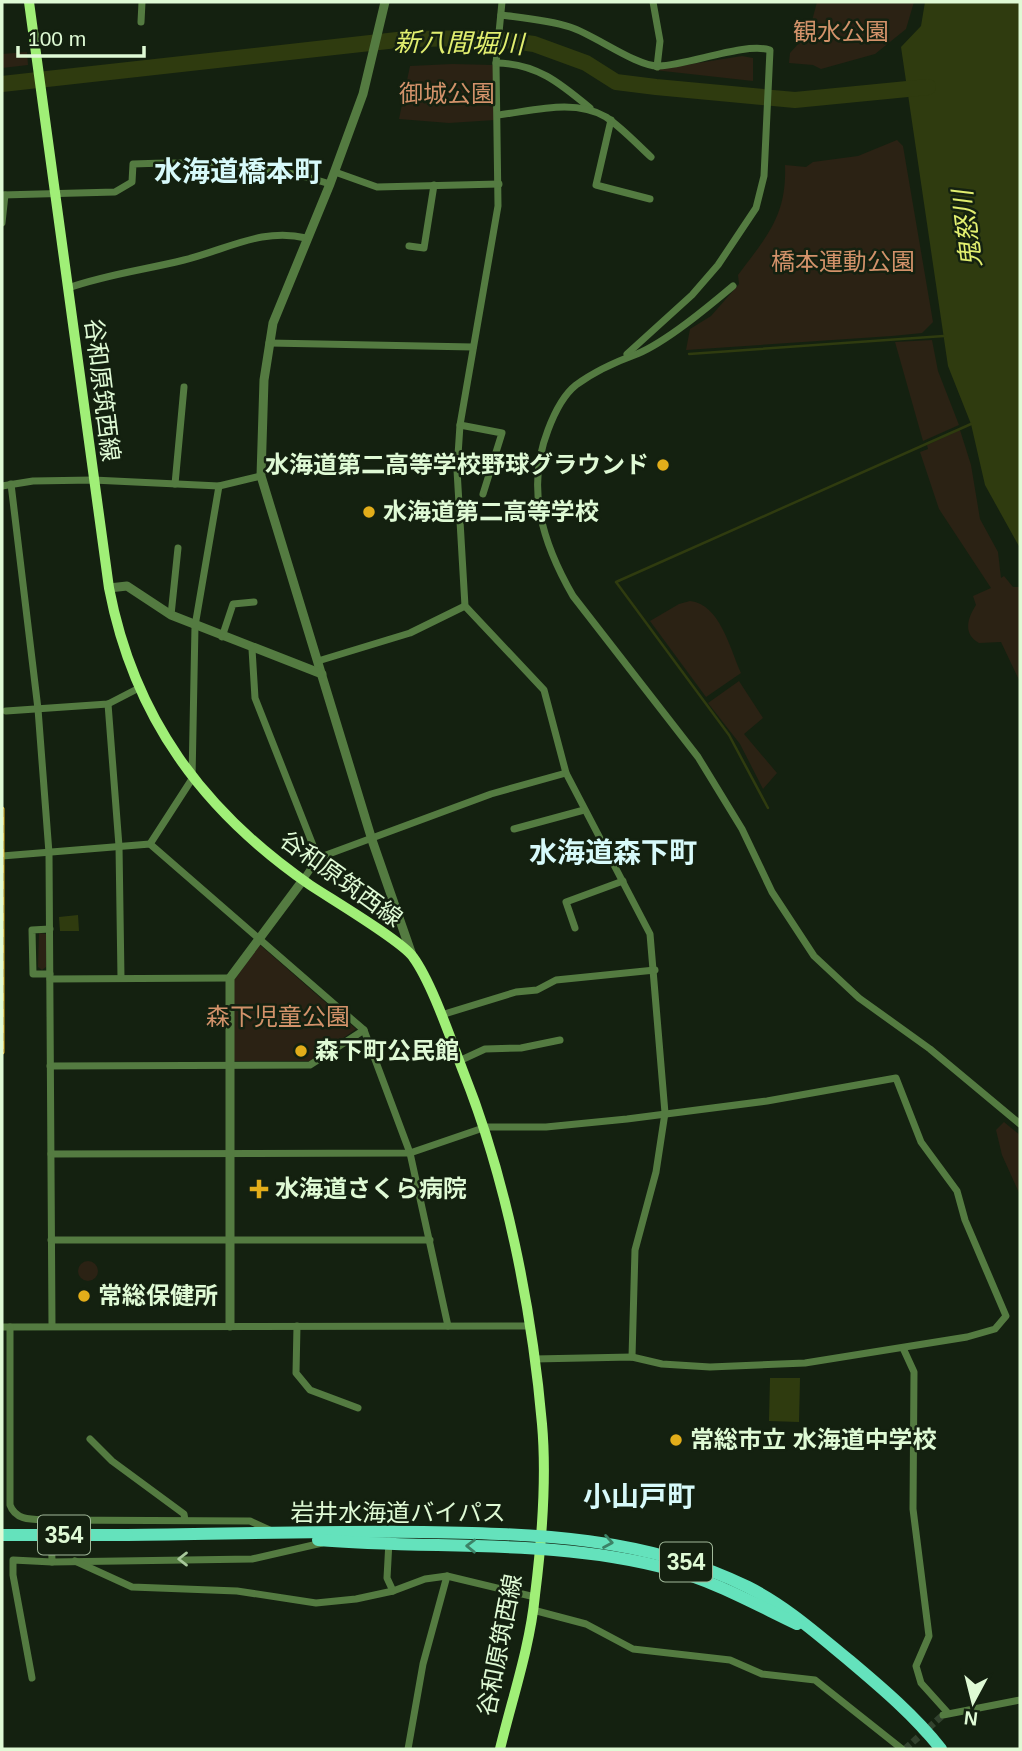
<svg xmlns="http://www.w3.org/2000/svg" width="1022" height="1751" font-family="Helvetica,'Noto Sans JP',sans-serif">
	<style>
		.green { fill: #2b2214 }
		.water { fill: #2f3b0f }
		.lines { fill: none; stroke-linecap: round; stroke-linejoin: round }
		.stream { stroke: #2f3b0f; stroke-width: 2.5 }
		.river { stroke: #2f3b0f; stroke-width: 16 }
		.minor-tunnel { stroke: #32422e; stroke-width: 7; stroke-dasharray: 7 3.5; stroke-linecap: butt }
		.minor { stroke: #547b41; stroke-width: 7 }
		.tertiary { stroke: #547b41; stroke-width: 9 }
		.secondary { stroke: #a0ef77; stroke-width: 10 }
		.trunk { stroke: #64e2bc; stroke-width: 12 }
		.rail-casing { stroke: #e2ad1a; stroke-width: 5 }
		.rail { stroke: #142110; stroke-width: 2.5; stroke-dasharray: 8; stroke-linecap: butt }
		.trunk-bridge { stroke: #64e2bc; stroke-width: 12 }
		.oneway { stroke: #3c8266 }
		.oneway2 { stroke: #a7c79a }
		.poi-dot { fill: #e2ad1a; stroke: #142110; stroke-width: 2.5 }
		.labels { text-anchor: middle; stroke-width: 5; stroke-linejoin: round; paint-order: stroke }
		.shield { fill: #142110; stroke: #a2b99a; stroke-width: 2 }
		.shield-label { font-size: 23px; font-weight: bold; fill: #dffad5 }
		.park-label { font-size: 24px; fill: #d2926a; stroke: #142110 }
		.street-label { font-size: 24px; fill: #dffad5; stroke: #142110 }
		.poi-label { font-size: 24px; font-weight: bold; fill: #dffad5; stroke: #142110; text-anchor: start }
		.water-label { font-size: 26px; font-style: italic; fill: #e2ef6f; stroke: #142110 }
		.quarter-label { font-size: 28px; font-weight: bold; fill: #d7fafa; stroke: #142110 }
	</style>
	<rect width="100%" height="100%" fill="#142110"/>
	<g class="green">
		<polygon points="817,2 914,2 906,29 875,54 821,69 813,65 789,63 790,53 809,32"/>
		<polygon points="27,52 28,65 2,68 2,54"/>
		<polygon points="742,56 753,58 753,81 654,70"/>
		<polygon points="452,64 493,65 495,120 449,123 399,119 410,66"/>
		<path d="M 897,140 L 903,146 L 933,322 L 922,333 L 892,336 L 686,350 L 690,329 L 711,316 L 739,284 L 738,275 C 767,236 787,216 785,165 L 806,167 L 813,162 L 858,156 Z"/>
		<polygon points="932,340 938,371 959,425 923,441 895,342"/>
		<path d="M 960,430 L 971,465 L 980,519 L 998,552 L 1001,578 L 1004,576 L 1013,587 L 1020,587 L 1020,682 L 1001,642 L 979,643 C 963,634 967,619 976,605 L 973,596 L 991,588 L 939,509 L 920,452 L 928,449 L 927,445 Z"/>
		<path d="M 690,601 C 720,604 730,649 741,673 L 706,697 L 650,621 L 679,604 Z"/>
		<polygon points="739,681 763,718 744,734 777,773 763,789 740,744 708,703"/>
		<polygon points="39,933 46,934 46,967 42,970 38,967"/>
		<polygon points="260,945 356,1029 311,1061 234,1061 234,980"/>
		<polygon points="1004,1122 1020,1135 1020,1195 1002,1155 996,1130"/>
		<circle cx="88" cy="1271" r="10"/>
	</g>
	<g class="water">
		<polygon points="925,2 1020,2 1020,548 985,485 971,424 948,366 901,47 921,26"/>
		<polygon points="78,915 79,931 60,931 59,917"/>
		<polygon points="770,1378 800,1378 799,1422 769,1421"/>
	</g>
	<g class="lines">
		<g class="stream">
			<polyline points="689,354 944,336"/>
			<polyline points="768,808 729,735 616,582 971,424"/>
		</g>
		<polyline class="river" points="2,84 406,39 490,38 534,44 586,63 616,82 656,87 795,100 928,87"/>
		<polyline class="minor-tunnel" points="905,1749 943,1715"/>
		<g class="minor">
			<polyline points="502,2 496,63 498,206 460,425 457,470 465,606 544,690 566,773 650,934 665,1113 656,1172 635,1250 632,1357"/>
			<polyline points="653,2 660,41 657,67"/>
			<path d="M 501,15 C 524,18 548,20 570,27 C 595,35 637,67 659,66 C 689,65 745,42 770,50 L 764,176 L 756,208 L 718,265 L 692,295 L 627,354"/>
			<polyline points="141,22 142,2"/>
			<path d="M 496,63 C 536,63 560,83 590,108"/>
			<path d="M 498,115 C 532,111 575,98 606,117 C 622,128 637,144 651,157"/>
			<polyline points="611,120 596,185 650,199"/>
			<polyline points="335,172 377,187 499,184"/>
			<path d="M 2,195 L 115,192 L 132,182 L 133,164 C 199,161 267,163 330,184"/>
			<polyline points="2,223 5,195"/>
			<polyline points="409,246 424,248 434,185"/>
			<path d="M 733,286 C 708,307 666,342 637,354 C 615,362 595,371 576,385 C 562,396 554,414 548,430 C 525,489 543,544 573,596 L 698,757 L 742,829 L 772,892 L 814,956 L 859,998 L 930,1049 L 1020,1124"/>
			<path d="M 68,288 C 108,274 144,270 184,260 C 226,250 263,227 306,238"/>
			<polyline points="269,343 473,347"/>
			<polyline points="460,425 502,433 483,494"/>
			<polyline points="11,484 38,709 49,853 52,1326"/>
			<polyline points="175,484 184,387"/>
			<polyline points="2,486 33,481 93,480 219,486 261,476"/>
			<polyline points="171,615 178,548"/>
			<polyline points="222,637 233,604 254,602"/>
			<polyline points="252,649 255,698 318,858"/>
			<polyline points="318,661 410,633 465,606"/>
			<polyline points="108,704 119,846 121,978"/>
			<polyline points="6,711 108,704 139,688"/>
			<polyline points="514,829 584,810"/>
			<polyline points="150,844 192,779 195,626 219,486"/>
			<polyline points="2,856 150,844 364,1030 410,1153 448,1326"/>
			<polyline points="303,880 318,858 491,794 566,773"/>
			<polyline points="575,928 566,902 623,881"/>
			<polyline points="50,929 32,930 33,974 50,974"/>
			<polyline points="50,979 230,978"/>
			<polyline points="441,1015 516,992 537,990 556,980 655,970"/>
			<polyline points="459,1061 485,1049 521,1048 560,1040"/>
			<polyline points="50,1066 310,1065 364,1030"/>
			<polyline points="51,1154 410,1153 486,1127 546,1127 627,1119 767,1101 896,1078 921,1142 957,1191 965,1220 1006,1316 995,1329 967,1337 805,1363 710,1367 662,1364 632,1357 534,1359"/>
			<polyline points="51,1240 430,1240"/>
			<polyline points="297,1326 296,1373 310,1390 358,1408"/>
			<polyline points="2,1327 528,1326"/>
			<path d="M 10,1327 L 10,1505 C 16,1522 35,1519 51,1520 L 250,1521 L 274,1532"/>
			<polyline points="903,1348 914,1372 913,1509 929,1636 916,1666 921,1683 948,1713"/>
			<polyline points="90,1439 112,1461 184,1514 185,1520"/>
			<polyline points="51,1520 52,1562 252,1559 322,1543"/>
			<polyline points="389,1541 387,1578 393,1591"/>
			<polyline points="75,1561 132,1587 237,1591 316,1603 356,1599 393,1591 425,1579 447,1576 535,1597"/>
			<polyline points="533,1610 586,1624 633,1649 730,1660 762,1674 815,1680 902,1749"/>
			<polyline points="32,1678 13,1575 13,1560 52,1562"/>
			<polyline points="943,1715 1020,1700"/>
			<polyline points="408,1749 423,1664 447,1576"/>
		</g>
		<g class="tertiary">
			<polyline points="385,2 363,94 330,184 273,323 264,380 261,476 372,840 412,955"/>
			<polyline points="109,588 127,586 171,615 322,674"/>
			<polyline points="230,1326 230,978 303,880"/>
		</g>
		<path class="secondary" d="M 29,2 L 109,588 C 134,718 203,811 310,885 C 331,899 402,941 413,957 C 432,983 451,1040 463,1071 C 506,1178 532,1309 542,1424 C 547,1480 542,1539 535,1595 C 530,1647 512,1699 500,1749"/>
		<g class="trunk">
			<path d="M 127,1535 C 225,1534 324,1531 423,1532 C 535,1534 645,1536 748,1587 C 786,1606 817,1634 850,1661 C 882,1688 915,1716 941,1749"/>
			<path d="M 318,1540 C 436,1550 554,1538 669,1569 C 714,1581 755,1604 797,1624"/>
		</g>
		<defs>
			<polyline id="rail" points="2,809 2,1052"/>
		</defs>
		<use href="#rail" class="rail-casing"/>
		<use href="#rail" class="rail"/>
		<polyline class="trunk-bridge" points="2,1535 127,1535"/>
	</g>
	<defs><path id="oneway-chevron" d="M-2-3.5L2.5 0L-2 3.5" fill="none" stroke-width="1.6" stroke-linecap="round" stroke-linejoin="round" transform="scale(1.75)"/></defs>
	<g class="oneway">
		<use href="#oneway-chevron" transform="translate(608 1542) rotate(10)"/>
		<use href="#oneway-chevron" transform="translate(471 1546) rotate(-179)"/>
	</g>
	<use class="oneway2" href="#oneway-chevron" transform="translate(183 1559) rotate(180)"/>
	<g class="poi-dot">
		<circle cx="663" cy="465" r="7"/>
		<circle cx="369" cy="512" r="7"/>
		<circle cx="301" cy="1051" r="7"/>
		<path d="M255.5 1178.5h7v7h7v7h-7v7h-7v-7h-7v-7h7z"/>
		<circle cx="84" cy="1296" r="7"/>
		<circle cx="676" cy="1440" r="7"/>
	</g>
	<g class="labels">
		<g class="shield">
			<rect x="38" y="1515.5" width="52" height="39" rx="5"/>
			<rect x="660" y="1542.5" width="52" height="39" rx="5"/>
		</g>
		<g class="shield-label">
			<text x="64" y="1543">354</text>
			<text x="686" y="1570">354</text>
		</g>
		<g class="park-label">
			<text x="841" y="40">観水公園</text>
			<text x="447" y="102">御城公園</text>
			<text x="843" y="270">橋本運動公園</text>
			<text x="278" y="1025">森下児童公園</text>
		</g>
		<g class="street-label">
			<text transform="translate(102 390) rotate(83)" y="8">谷和原筑西線</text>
			<text transform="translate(341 879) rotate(36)" y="8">谷和原筑西線</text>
			<text x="398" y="1521">岩井水海道バイパス</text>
			<text transform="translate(500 1645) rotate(-79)" y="8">谷和原筑西線</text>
		</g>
		<g class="poi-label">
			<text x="649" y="473" text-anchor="end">水海道第二高等学校野球グラウンド</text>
			<text x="383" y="520">水海道第二高等学校</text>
			<text x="315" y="1059">森下町公民館</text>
			<text x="275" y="1197">水海道さくら病院</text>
			<text x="98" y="1304">常総保健所</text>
			<text x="690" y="1448">常総市立 水海道中学校</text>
		</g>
		<g class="water-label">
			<text transform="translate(459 43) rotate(1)" y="9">新八間堀川</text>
			<text transform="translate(967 229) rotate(-97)" y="9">鬼怒川</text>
		</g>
		<g class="quarter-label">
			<text x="238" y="181">水海道橋本町</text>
			<text x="613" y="862">水海道森下町</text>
			<text x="639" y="1506">小山戸町</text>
		</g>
	</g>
	<rect width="1022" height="1751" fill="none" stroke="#dffad5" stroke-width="7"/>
	<g transform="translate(973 1702) rotate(187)" stroke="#142110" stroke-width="5" paint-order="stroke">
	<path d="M0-5L12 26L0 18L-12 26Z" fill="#dffad5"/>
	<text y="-10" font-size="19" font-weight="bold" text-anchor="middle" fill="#dffad5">N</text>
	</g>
	<path d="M18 46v10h126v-10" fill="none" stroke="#dffad5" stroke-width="3.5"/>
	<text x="28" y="46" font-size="21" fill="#dffad5" stroke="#142110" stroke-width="5" paint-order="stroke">100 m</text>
</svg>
